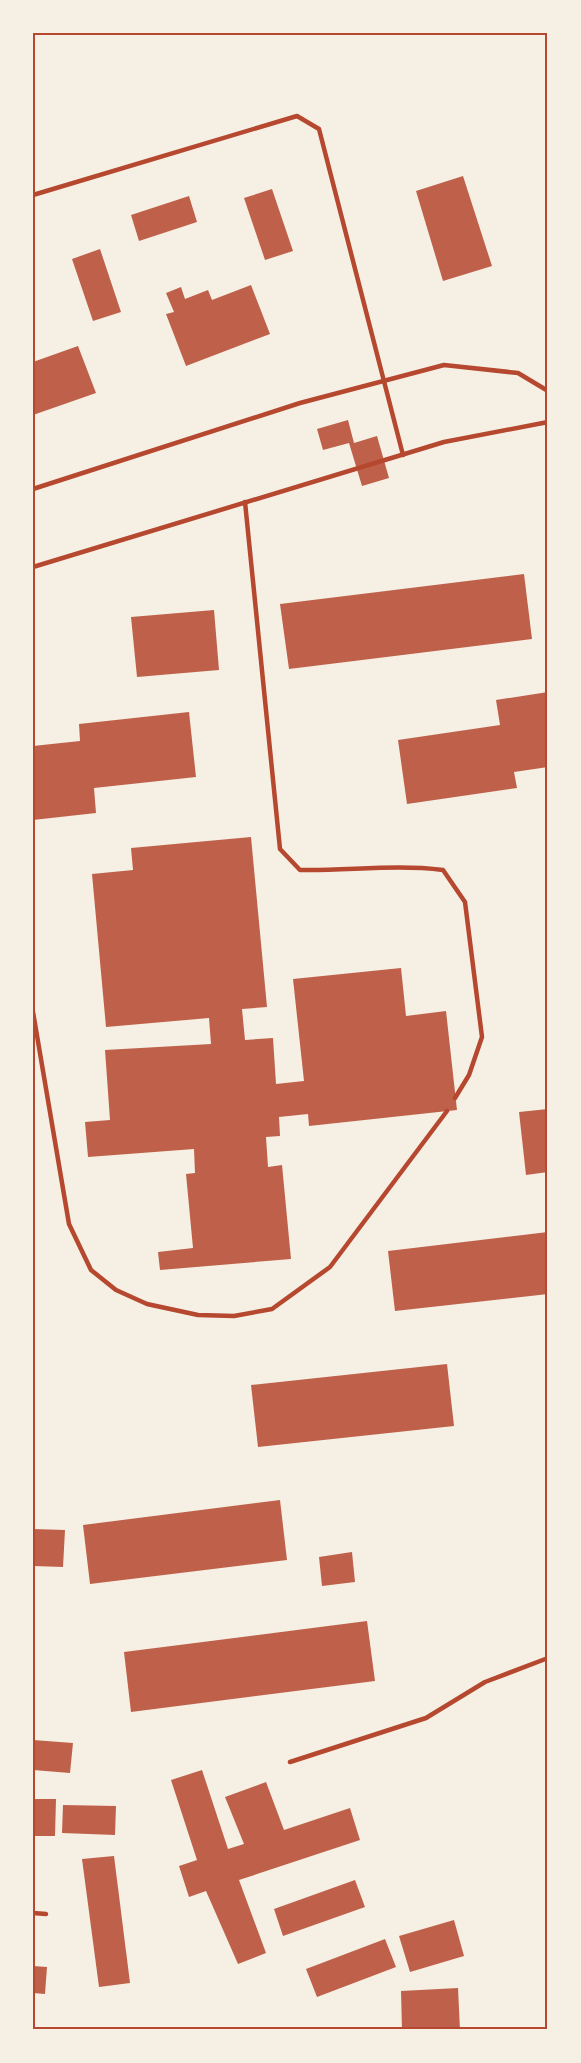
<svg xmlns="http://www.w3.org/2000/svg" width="581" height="2063" font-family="'Alegreya Sans',sans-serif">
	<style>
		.building { fill: #bf614a }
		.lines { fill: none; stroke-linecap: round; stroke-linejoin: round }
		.service { stroke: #b5482f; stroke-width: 4.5 }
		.neatline { fill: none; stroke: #b5482f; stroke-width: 2 }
	</style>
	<rect width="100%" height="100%" fill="#f6efe4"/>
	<g class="building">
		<polygon points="463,176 492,266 443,281 416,191"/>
		<polygon points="272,189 293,251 265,260 244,198"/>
		<polygon points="189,196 197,222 139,241 131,215"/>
		<polygon points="100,249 121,312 93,321 72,259"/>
		<polygon points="251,285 270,334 186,366 166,314 174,312 166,293 181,287 185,299 208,290 212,300"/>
		<polygon points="78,346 96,393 33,415 33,362"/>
		<polygon points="348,420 354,443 377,436 389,478 362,486 349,443 323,450 317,429"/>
		<polygon points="524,574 532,639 289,669 280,604"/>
		<polygon points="214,610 219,670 137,677 131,617"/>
		<polygon points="548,692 548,767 514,772 517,788 407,804 398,740 500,725 496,700"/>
		<polygon points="189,712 196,777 94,788 96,813 33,820 33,746 80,741 79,724"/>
		<polygon points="251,837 267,1007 242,1009 245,1040 273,1038 276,1084 304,1081 293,979 401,968 406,1016 446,1011 457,1110 309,1126 308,1114 279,1117 280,1136 266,1137 268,1167 282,1165 291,1259 160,1270 158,1252 193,1248 186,1174 195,1173 194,1149 88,1157 85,1122 110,1120 105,1050 211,1044 209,1018 106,1027 92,874 133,870 131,848"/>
		<polygon points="548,1109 548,1172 526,1175 519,1112"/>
		<polygon points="548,1232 548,1294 395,1311 388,1251"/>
		<polygon points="447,1364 454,1426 258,1447 251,1385"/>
		<polygon points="280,1500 287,1560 90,1584 83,1525"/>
		<polygon points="33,1529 65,1530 63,1567 33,1566"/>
		<polygon points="352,1552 355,1582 322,1586 319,1557"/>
		<polygon points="367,1621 375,1681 131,1712 124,1652"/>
		<polygon points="33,1740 73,1743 70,1773 33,1770"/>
		<polygon points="202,1770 228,1849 244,1844 225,1797 266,1782 284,1830 350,1808 360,1840 239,1880 266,1953 238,1964 206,1891 189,1897 179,1866 197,1860 171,1780"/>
		<polygon points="33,1799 56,1799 55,1836 33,1836"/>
		<polygon points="63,1805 116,1806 115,1835 62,1833"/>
		<polygon points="114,1856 130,1983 99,1987 82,1859"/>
		<polygon points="355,1880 365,1907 283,1936 274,1909"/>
		<polygon points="454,1920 464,1956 410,1972 399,1936"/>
		<polygon points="385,1939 396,1967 317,1997 306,1969"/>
		<polygon points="33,1966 47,1967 45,1994 33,1993"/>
		<polygon points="458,1988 460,2030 402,2030 401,1991"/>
	</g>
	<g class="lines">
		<g class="service">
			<polyline points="33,195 297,116 319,129 403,455"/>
			<polyline points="33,489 300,403 444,365 518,373 548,391"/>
			<path d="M 245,502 L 280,849 L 300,870 C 348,871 395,864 443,870 L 465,902 L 482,1037 L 469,1075 L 455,1098"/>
			<polyline points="33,567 444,442 548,422"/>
			<polyline points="33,1012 69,1224 91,1270 116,1290 147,1304 198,1315 234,1316 272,1309 330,1267 447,1111"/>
			<polyline points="290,1762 426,1718 485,1682 548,1658"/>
			<polyline points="33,1913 46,1914"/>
		</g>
	</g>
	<rect width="581" height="2063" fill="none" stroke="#f6efe4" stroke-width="69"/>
	<rect x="34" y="34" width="512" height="1994" class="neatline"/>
</svg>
